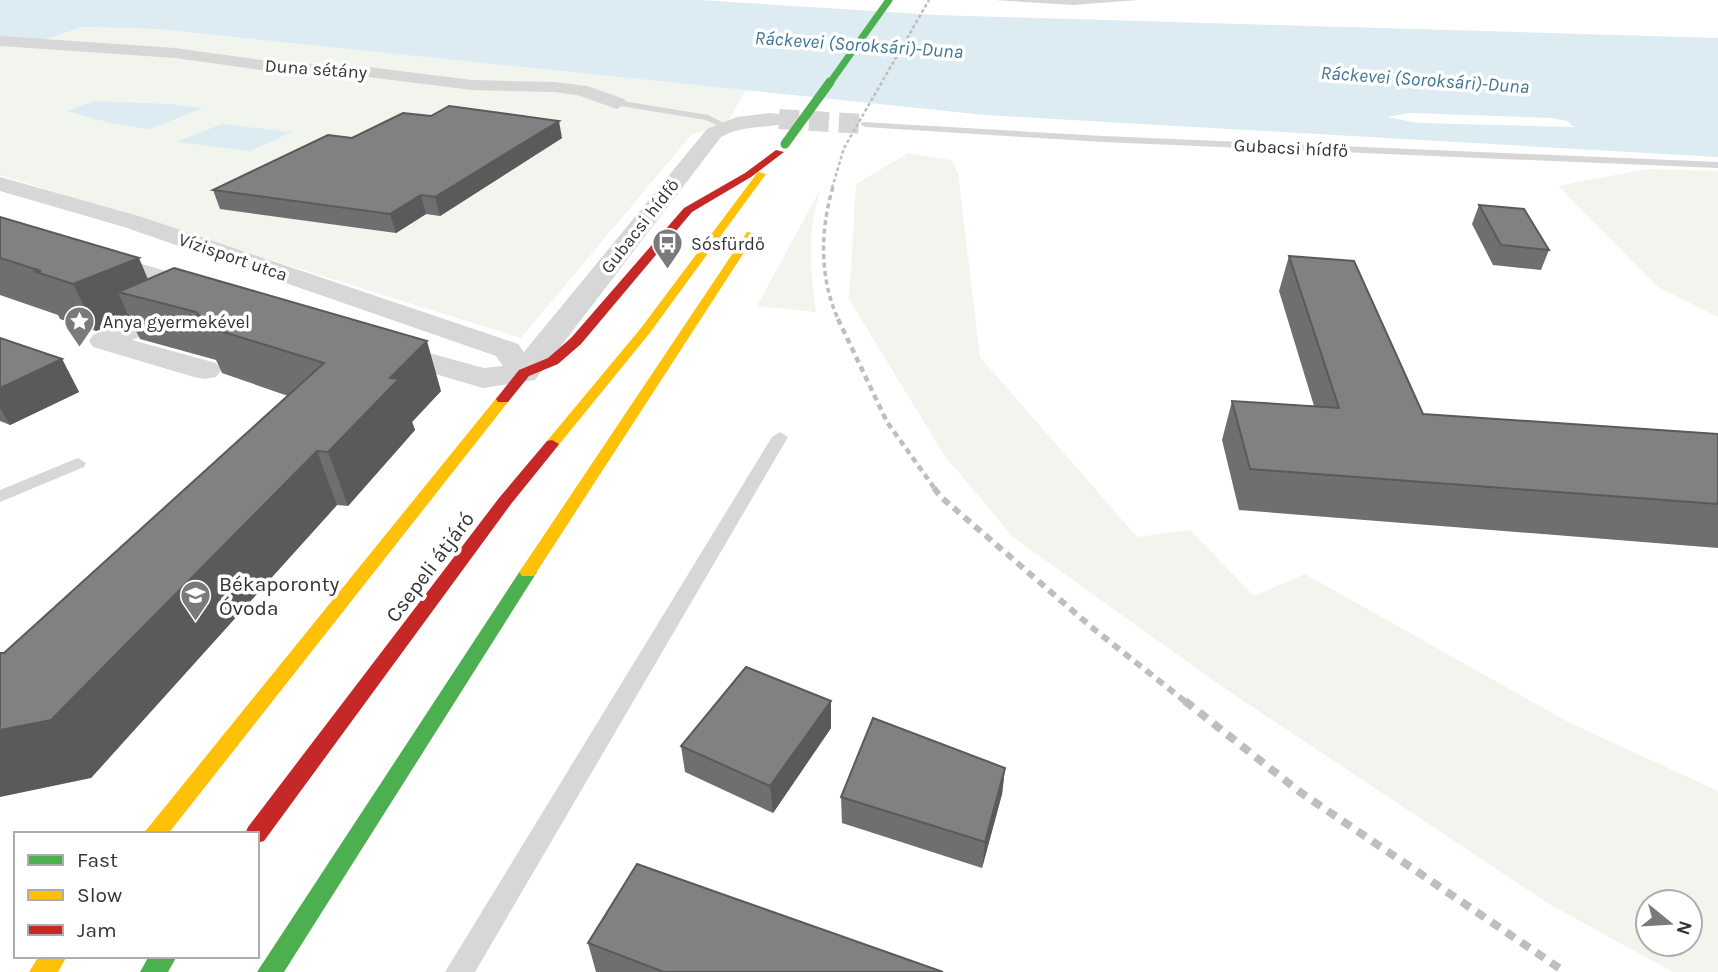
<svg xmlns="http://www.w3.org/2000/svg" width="1718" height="972" font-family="Karla,sans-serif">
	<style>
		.green { fill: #f1f5ed; fill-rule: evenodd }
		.water { fill: #ddebf3 }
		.pier { fill: #fff }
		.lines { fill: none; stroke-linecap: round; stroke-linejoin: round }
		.street-tunnel { stroke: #d6d6d6; stroke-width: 20; stroke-dasharray: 20 10; stroke-linecap: butt }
		.lane { fill: #d7d7d7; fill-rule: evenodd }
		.street { fill: #d7d7d7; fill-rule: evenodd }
		.fast { fill: #4caf50; fill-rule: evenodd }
		.slow { fill: #ffc107; fill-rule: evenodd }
		.jam { fill: #c62828; fill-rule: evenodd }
		.rail-far4 { stroke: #bebebe; stroke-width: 2.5; stroke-dasharray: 3.5 2.5; stroke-linecap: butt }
		.rail-far3 { stroke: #bebebe; stroke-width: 3.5; stroke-dasharray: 5 3.5; stroke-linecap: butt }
		.rail-far2 { stroke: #bebebe; stroke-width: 4.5; stroke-dasharray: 6 4.5; stroke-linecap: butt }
		.rail-far1 { stroke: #bebebe; stroke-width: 6; stroke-dasharray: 8 6; stroke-linecap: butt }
		.rail { stroke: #bebebe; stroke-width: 8; stroke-dasharray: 10 8; stroke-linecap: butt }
		.fast-bridge-far1 { stroke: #4caf50; stroke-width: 7 }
		.fast-bridge { stroke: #4caf50; stroke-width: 9 }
		.wall { fill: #6f6f6f }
		.shaded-wall { fill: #5a5a5a }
		.building { fill: #818181; stroke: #5a5a5a; stroke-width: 2 }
		.labels { text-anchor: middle; stroke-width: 7; stroke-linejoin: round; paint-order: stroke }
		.far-street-label { font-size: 18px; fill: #333; stroke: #fff }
		.far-poi-label { font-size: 18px; fill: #333; stroke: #fff; text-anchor: start }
		.far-water-label { font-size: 19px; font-style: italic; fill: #3f7597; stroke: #fff }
		.street-label { font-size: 21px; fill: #333; stroke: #fff }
		.poi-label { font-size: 21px; fill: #333; stroke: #fff; text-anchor: start }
	</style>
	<rect width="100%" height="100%" fill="#fff"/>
	<g class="green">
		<polygon points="83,27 156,29 746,90 725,126 692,134 521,338 0,175 0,38 43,40"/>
		<path d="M 908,153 L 951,160 L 958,173 L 980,357 L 1137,537 L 1190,530 L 1254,596 L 1305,574 L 1570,723 L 1718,791 L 1718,972 L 1673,972 L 1549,904 L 1221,686 L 1013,537 L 944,455 L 849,299 L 856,184 ZM 1648,902 L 1690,902 L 1690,944 L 1648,944 Z"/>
		<polygon points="1647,169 1718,171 1718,317 1658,287 1558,186"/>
		<path d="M 820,190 C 807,234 810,267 816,312 L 757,306 Z"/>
	</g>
	<g class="water">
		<polygon points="0,0 699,0 936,15 1718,38 1718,157 985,115 156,29 83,27 43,40 0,38"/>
		<polygon points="94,101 169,104 203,108 150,129 114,124 67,111"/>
		<polygon points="222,124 292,132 250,151 177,142"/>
	</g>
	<polygon class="pier" points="1409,113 1551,118 1567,121 1574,127 1418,123 1387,117"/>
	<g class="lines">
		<polyline class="street-tunnel" points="779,119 865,124"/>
		<g class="lane">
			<polygon points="994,0 1138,0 1073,5"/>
			<polygon points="617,100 708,115 730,126 725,129 706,120 614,105 612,103"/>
			<polygon points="862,122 1103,136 1718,162 1718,168 1103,142 865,127 860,124"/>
			<polygon points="780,432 788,437 475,972 445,972 772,437"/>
			<polygon points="78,458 86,463 84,467 0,502 0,490"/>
		</g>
		<g class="street">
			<polygon points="0,36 175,48 276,62 368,67 472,80 554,82 587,86 624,99 627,103 617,109 577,95 554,92 472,90 368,77 276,72 175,58 0,46"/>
			<path d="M 770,113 L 786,115 L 789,119 L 786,123 C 763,129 743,125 721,137 L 535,380 L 483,388 L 374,356 L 370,350 L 374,344 L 385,341 L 484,368 L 503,366 L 496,356 L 124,227 L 0,191 L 0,177 L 142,217 L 518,344 L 524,352 L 707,129 L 737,117 Z"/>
			<polygon points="0,222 213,285 217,291 213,297 203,299 193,297 0,237"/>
			<polygon points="179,299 189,302 193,308 189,314 132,340 216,363 221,370 216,377 205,379 194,377 93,347 89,341 93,335"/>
		</g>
		<g class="fast">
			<polygon points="528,566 534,568 537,572 284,972 257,972 522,568"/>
			<polygon points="149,956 177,956 168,972 140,972"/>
		</g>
		<g class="slow">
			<polygon points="758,172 766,174 649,334 557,447 547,447 545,444 547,441 641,328"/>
			<polygon points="747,232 756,234 534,576 522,576 519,572 522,568"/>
			<polygon points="503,395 508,396 510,399 508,402 168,834 143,834 498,396"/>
			<polygon points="39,956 67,956 58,972 29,972"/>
		</g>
		<g class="jam">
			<polygon points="776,150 784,152 751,177 692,212 581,344 558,364 529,376 508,402 498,402 496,399 519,370 548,358 571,338 684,208 745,173"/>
			<polygon points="552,440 559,444 557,447 511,504 264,841 257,843 257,834 245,834 248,827 499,498 547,441"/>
		</g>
		<polyline class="rail-far4" points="832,188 844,148 929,0"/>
		<path class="rail-far3" d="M 833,187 C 820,230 819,279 839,321"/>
		<polyline class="rail-far2" points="838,319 887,422 935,489"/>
		<polyline class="rail-far1" points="934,488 941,497 1095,630 1187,703"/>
		<polyline class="rail" points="1185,701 1300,792 1565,972"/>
		<polyline class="fast-bridge-far1" points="829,84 889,0"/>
		<polyline class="fast-bridge" points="785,144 830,82"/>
	</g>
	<g class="wall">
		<polygon points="352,138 562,138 440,216 426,214 396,233 220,209 213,190"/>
		<polygon points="1479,205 1549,250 1541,270 1493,265 1472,224"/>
		<polygon points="0,217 148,279 441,391 412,422 415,430 348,506 337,505 91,778 4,653 288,396 222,373 216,360 140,339 129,317 96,331 60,319 58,315 0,295"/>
		<polygon points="1289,256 1423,414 1718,434 1718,548 1239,510 1222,440 1232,401 1314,406 1279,291"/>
		<polygon points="0,338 62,359 79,392 10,425 0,421"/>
		<polygon points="831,728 773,813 685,772 681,746"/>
		<polygon points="1005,768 1002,794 982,868 842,823 841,797"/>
		<polygon points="588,943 943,972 596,972"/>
	</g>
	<g class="shaded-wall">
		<polygon points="559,121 562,138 440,216 435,197"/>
		<polygon points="421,195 426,214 396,233 390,214"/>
		<polygon points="139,258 158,303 118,292 129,317 96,331 73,284"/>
		<polygon points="427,341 441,391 412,422 415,430 348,506 328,452 390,378"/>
		<polygon points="62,359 79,392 10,425 0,408 0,388"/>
		<polygon points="317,451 337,505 91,778 0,797 0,730"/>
		<polygon points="831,701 831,728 773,813 770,786"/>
		<polygon points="1005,768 1002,794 982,868 985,842"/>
	</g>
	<g class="building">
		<polygon points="449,106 559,121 435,197 421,195 390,214 213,190 328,135 352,138 403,113 431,116"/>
		<polygon points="1479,205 1524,209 1549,250 1501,245"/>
		<polygon points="0,217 139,258 73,284 36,272 41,271 0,258"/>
		<polygon points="1289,256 1354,261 1423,414 1718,434 1718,504 1250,469 1232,401 1339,408"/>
		<polygon points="174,268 427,341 390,378 399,379 328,452 317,451 51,720 0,730 0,653 4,653 324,363 201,325 203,320 196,312 118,292"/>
		<polygon points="0,338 62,359 0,388"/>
		<polygon points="746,667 831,701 770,786 681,746"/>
		<polygon points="873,718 1005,768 985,842 841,797"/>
		<polygon points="637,864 943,972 664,972 588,943"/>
	</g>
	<defs>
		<symbol id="bus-pin" viewBox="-11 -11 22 30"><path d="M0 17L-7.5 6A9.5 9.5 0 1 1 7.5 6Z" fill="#7a7a7a" stroke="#fff"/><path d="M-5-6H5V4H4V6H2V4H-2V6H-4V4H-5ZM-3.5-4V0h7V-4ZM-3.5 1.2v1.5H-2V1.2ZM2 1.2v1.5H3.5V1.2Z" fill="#fff"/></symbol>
		<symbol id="sight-pin" viewBox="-11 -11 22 30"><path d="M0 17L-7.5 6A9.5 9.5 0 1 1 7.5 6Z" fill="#7a7a7a" stroke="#fff"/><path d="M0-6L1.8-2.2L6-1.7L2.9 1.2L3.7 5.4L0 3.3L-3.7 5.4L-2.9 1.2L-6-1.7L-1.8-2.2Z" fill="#fff"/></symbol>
		<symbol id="school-pin" viewBox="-11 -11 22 30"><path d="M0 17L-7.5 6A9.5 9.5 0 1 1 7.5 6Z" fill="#7a7a7a" stroke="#fff"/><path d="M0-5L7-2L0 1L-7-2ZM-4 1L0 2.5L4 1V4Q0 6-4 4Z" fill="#fff"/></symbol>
	</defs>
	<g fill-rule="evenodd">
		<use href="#bus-pin" x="650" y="226" width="35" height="47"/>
		<use href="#sight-pin" x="62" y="304" width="35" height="47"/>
		<use href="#school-pin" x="178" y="578" width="35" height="47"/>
	</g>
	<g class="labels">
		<g class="far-street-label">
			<text transform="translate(316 69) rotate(4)" y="6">Duna sétány</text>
			<text transform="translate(1291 148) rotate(3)" y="6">Gubacsi hídfő</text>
			<text transform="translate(640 226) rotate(-52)" y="6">Gubacsi hídfő</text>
			<text transform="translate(233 257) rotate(19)" y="6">Vízisport utca</text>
		</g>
		<g class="far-poi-label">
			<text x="691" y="250">Sósfürdő</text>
			<text x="103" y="328">Anya gyermekével</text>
		</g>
		<g class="far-water-label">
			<text transform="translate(859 44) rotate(4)" y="7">Ráckevei (Soroksári)-Duna</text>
			<text transform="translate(1425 79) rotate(4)" y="7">Ráckevei (Soroksári)-Duna</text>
		</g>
		<g class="street-label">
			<text transform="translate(430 567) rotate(-53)" y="7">Csepeli átjáró</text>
		</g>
		<g class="poi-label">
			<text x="219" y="591">Békaporonty<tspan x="219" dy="24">Óvoda</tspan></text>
		</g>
	</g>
	<rect x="14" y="832" width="245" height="126" fill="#ffffff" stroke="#adadad" stroke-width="2"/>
	<rect x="28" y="855" width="35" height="10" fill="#4caf50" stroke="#adadad" stroke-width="2"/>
	<text x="77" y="867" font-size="21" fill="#333333">Fast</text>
	<rect x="28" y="890" width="35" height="10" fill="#ffc107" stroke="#adadad" stroke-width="2"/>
	<text x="77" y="902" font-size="21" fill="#333333">Slow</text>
	<rect x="28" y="925" width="35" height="10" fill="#c62828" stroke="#adadad" stroke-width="2"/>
	<text x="77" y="937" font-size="21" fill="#333333">Jam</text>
	<g transform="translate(1669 923) rotate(108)"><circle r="33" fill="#ffffff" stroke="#adadad" stroke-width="2"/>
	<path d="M0-5L12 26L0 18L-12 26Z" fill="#7a7a7a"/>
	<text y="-10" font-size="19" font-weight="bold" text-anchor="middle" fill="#333333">N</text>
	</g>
</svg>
